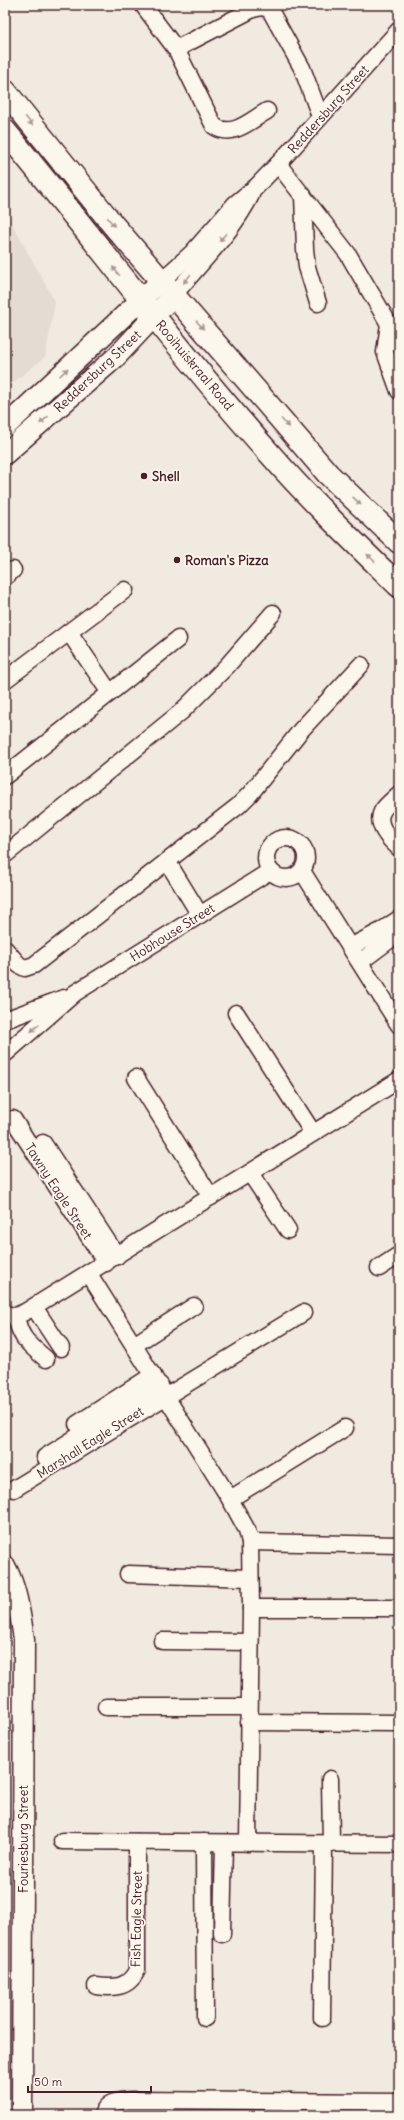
<svg xmlns="http://www.w3.org/2000/svg" width="404" height="2120" font-family="Delius,sans-serif">
	<style>
		.built { fill: #e4dbd2 }
		.lines { fill: none; stroke-linecap: round; stroke-linejoin: round }
		.minor-casing { stroke: #4a1f2b; stroke-width: 19 }
		.tertiary-casing { stroke: #4a1f2b; stroke-width: 23 }
		.secondary-casing { stroke: #4a1f2b; stroke-width: 25 }
		.minor { stroke: #fbf7ec; stroke-width: 16 }
		.tertiary { stroke: #fbf7ec; stroke-width: 20 }
		.secondary { stroke: #fbf7ec; stroke-width: 22 }
		.oneway { fill: #ab9695 }
		.poi-dot { fill: #4a1f2b; stroke: #fbf7ec; stroke-width: 1.5 }
		.labels { text-anchor: middle; stroke-width: 3.5; stroke-linejoin: round; paint-order: stroke }
		.street-label { font-size: 13px; fill: #4a1f2b; stroke: #fbf7ec }
		.poi-label { font-size: 13px; font-weight: bold; fill: #4a1f2b; stroke: #fbf7ec; text-anchor: start }
	</style>
	<rect width="100%" height="100%" fill="#f0eae0"/>
	<filter id="ink" filterUnits="userSpaceOnUse"><feTurbulence type="fractalNoise" baseFrequency=".025" numOctaves="2"/><feDisplacementMap in="SourceGraphic" scale="8" xChannelSelector="R" yChannelSelector="G"/><feConvolveMatrix kernelMatrix="1 2 1 2 8 2 1 2 1" color-interpolation-filters="sRGB"/></filter>
	<g filter="url(#ink)">
		<polygon class="built" points="5,211 55,302 45,357 5,389"/>
		<g class="lines">
			<defs>
				<g id="minor">
					<path d="M 143,5 L 176,49 L 214,126 C 232,139 251,120 267,111"/>
					<polyline points="176,49 253,9 263,7 270,10 302,68 320,116"/>
					<polyline points="278,164 348,254 389,324 399,327"/>
					<polyline points="303,195 305,249 307,267 318,303"/>
					<polyline points="161,281 192,253 235,204 256,187 278,164 399,30"/>
					<path d="M 173,296 C 200,263 232,233 251,195"/>
					<polyline points="389,324 385,352 399,391"/>
					<polyline points="5,577 13,570"/>
					<polyline points="69,632 110,693"/>
					<polyline points="5,680 125,590"/>
					<polyline points="5,776 178,639"/>
					<path d="M 399,794 C 394,799 387,804 383,810 C 374,824 390,840 399,848"/>
					<circle cx="286" cy="858" r="20"/>
					<polyline points="5,855 181,712 227,666 273,613"/>
					<polyline points="167,861 200,915"/>
					<polyline points="302,871 399,1025"/>
					<polyline points="350,947 381,931 399,919"/>
					<polyline points="5,949 19,965 25,968 34,965 238,806 250,794 301,730 361,665"/>
					<polyline points="360,962 399,933"/>
					<polyline points="236,1013 313,1133"/>
					<polyline points="5,1020 64,998"/>
					<polyline points="5,1054 75,993 270,871"/>
					<polyline points="136,1078 211,1197"/>
					<polyline points="13,1119 106,1263"/>
					<polyline points="43,1143 117,1256"/>
					<polyline points="250,1173 288,1230"/>
					<polyline points="379,1268 399,1255"/>
					<polyline points="89,1274 230,1499 247,1530 250,1542 251,1608 248,1843"/>
					<polyline points="34,1307 61,1348"/>
					<polyline points="5,1314 16,1316 25,1312 399,1080"/>
					<path d="M 16,1316 C 20,1339 29,1344 46,1359"/>
					<polyline points="134,1345 194,1306"/>
					<polyline points="77,1424 153,1375"/>
					<polyline points="45,1457 160,1385"/>
					<polyline points="14,1489 303,1313"/>
					<polyline points="230,1499 345,1428"/>
					<polyline points="250,1542 399,1545"/>
					<polyline points="128,1574 250,1578"/>
					<polyline points="251,1608 399,1608"/>
					<polyline points="162,1641 250,1642"/>
					<polyline points="106,1707 249,1707"/>
					<polyline points="249,1722 399,1723"/>
					<polyline points="330,1779 331,1844"/>
					<polyline points="62,1841 399,1844"/>
					<polyline points="204,1842 205,2018"/>
					<polyline points="222,1934 224,1843"/>
					<path d="M 96,1986 C 113,1988 128,1989 137,1970 L 137,1842"/>
					<polyline points="322,2018 324,1844"/>
					<polyline points="290,2101 291,2115"/>
					<path d="M 102,2115 C 106,2101 118,2101 131,2100 L 399,2102"/>
				</g>
				<g id="tertiary">
					<polyline points="5,427 161,281"/>
					<polyline points="5,454 116,357 173,296"/>
					<path d="M 5,1566 C 17,1588 20,1614 24,1639 L 22,2115"/>
				</g>
				<g id="secondary">
					<polyline points="5,91 114,226 328,474 399,542"/>
					<path d="M 5,131 C 94,238 177,350 270,454 C 310,500 355,543 399,586"/>
				</g>
			</defs>
			<use href="#minor" class="minor-casing"/>
			<use href="#tertiary" class="tertiary-casing"/>
			<use href="#secondary" class="secondary-casing"/>
			<use href="#minor" class="minor"/>
			<use href="#tertiary" class="tertiary"/>
			<use href="#secondary" class="secondary"/>
		</g>
		<defs><path id="oneway-solid" d="M-6-.8H1V-3.2L6.5 0L1 3.2V.8H-6Z"/></defs>
		<g class="oneway">
			<use href="#oneway-solid" transform="translate(29 121) rotate(51)"/>
			<use href="#oneway-solid" transform="translate(111 222) rotate(51)"/>
			<use href="#oneway-solid" transform="translate(223 237) rotate(131)"/>
			<use href="#oneway-solid" transform="translate(116 271) rotate(-128)"/>
			<use href="#oneway-solid" transform="translate(187 279) rotate(129)"/>
			<use href="#oneway-solid" transform="translate(200 325) rotate(48)"/>
			<use href="#oneway-solid" transform="translate(64 372) rotate(-43)"/>
			<use href="#oneway-solid" transform="translate(44 420) rotate(139)"/>
			<use href="#oneway-solid" transform="translate(285 423) rotate(49)"/>
			<use href="#oneway-solid" transform="translate(357 501) rotate(44)"/>
			<use href="#oneway-solid" transform="translate(371 558) rotate(-135)"/>
			<use href="#oneway-solid" transform="translate(35 1028) rotate(139)"/>
		</g>
	</g>
	<g class="poi-dot">
		<circle cx="144" cy="476" r="4"/>
		<circle cx="177" cy="560" r="4"/>
	</g>
	<g class="labels">
		<g class="street-label">
			<text transform="translate(328 109) rotate(-48)" y="5">Reddersburg Street</text>
			<text transform="translate(195 365) rotate(50)" y="5">Rooihuiskraal Road</text>
			<text transform="translate(97 371) rotate(-43)" y="5">Reddersburg Street</text>
			<text transform="translate(172 932) rotate(-32)" y="5">Hobhouse Street</text>
			<text transform="translate(59 1191) rotate(57)" y="5">Tawny Eagle Street</text>
			<text transform="translate(90 1442) rotate(-32)" y="5">Marshall Eagle Street</text>
			<text transform="translate(23 1839) rotate(-90)" y="5">Fouriesburg Street</text>
			<text transform="translate(136 1919) rotate(-89)" y="5">Fish Eagle Street</text>
		</g>
		<g class="poi-label">
			<text x="152" y="481">Shell</text>
			<text x="185" y="565">Roman's Pizza</text>
		</g>
	</g>
	<rect width="404" height="2120" fill="none" stroke="#fbf7ec" stroke-width="20"/>
	<rect x="10" y="10" width="384" height="2100" fill="none" stroke="#4a1f2b" stroke-width="1.5" filter="url(#ink)"/>
	<path d="M28 2086v6h123v-6" fill="none" stroke="#4a1f2b" stroke-width="2"/>
	<text x="34" y="2086" font-size="12" fill="#4a1f2b" stroke="#fbf7ec" stroke-width="3" paint-order="stroke">50 m</text>
</svg>
